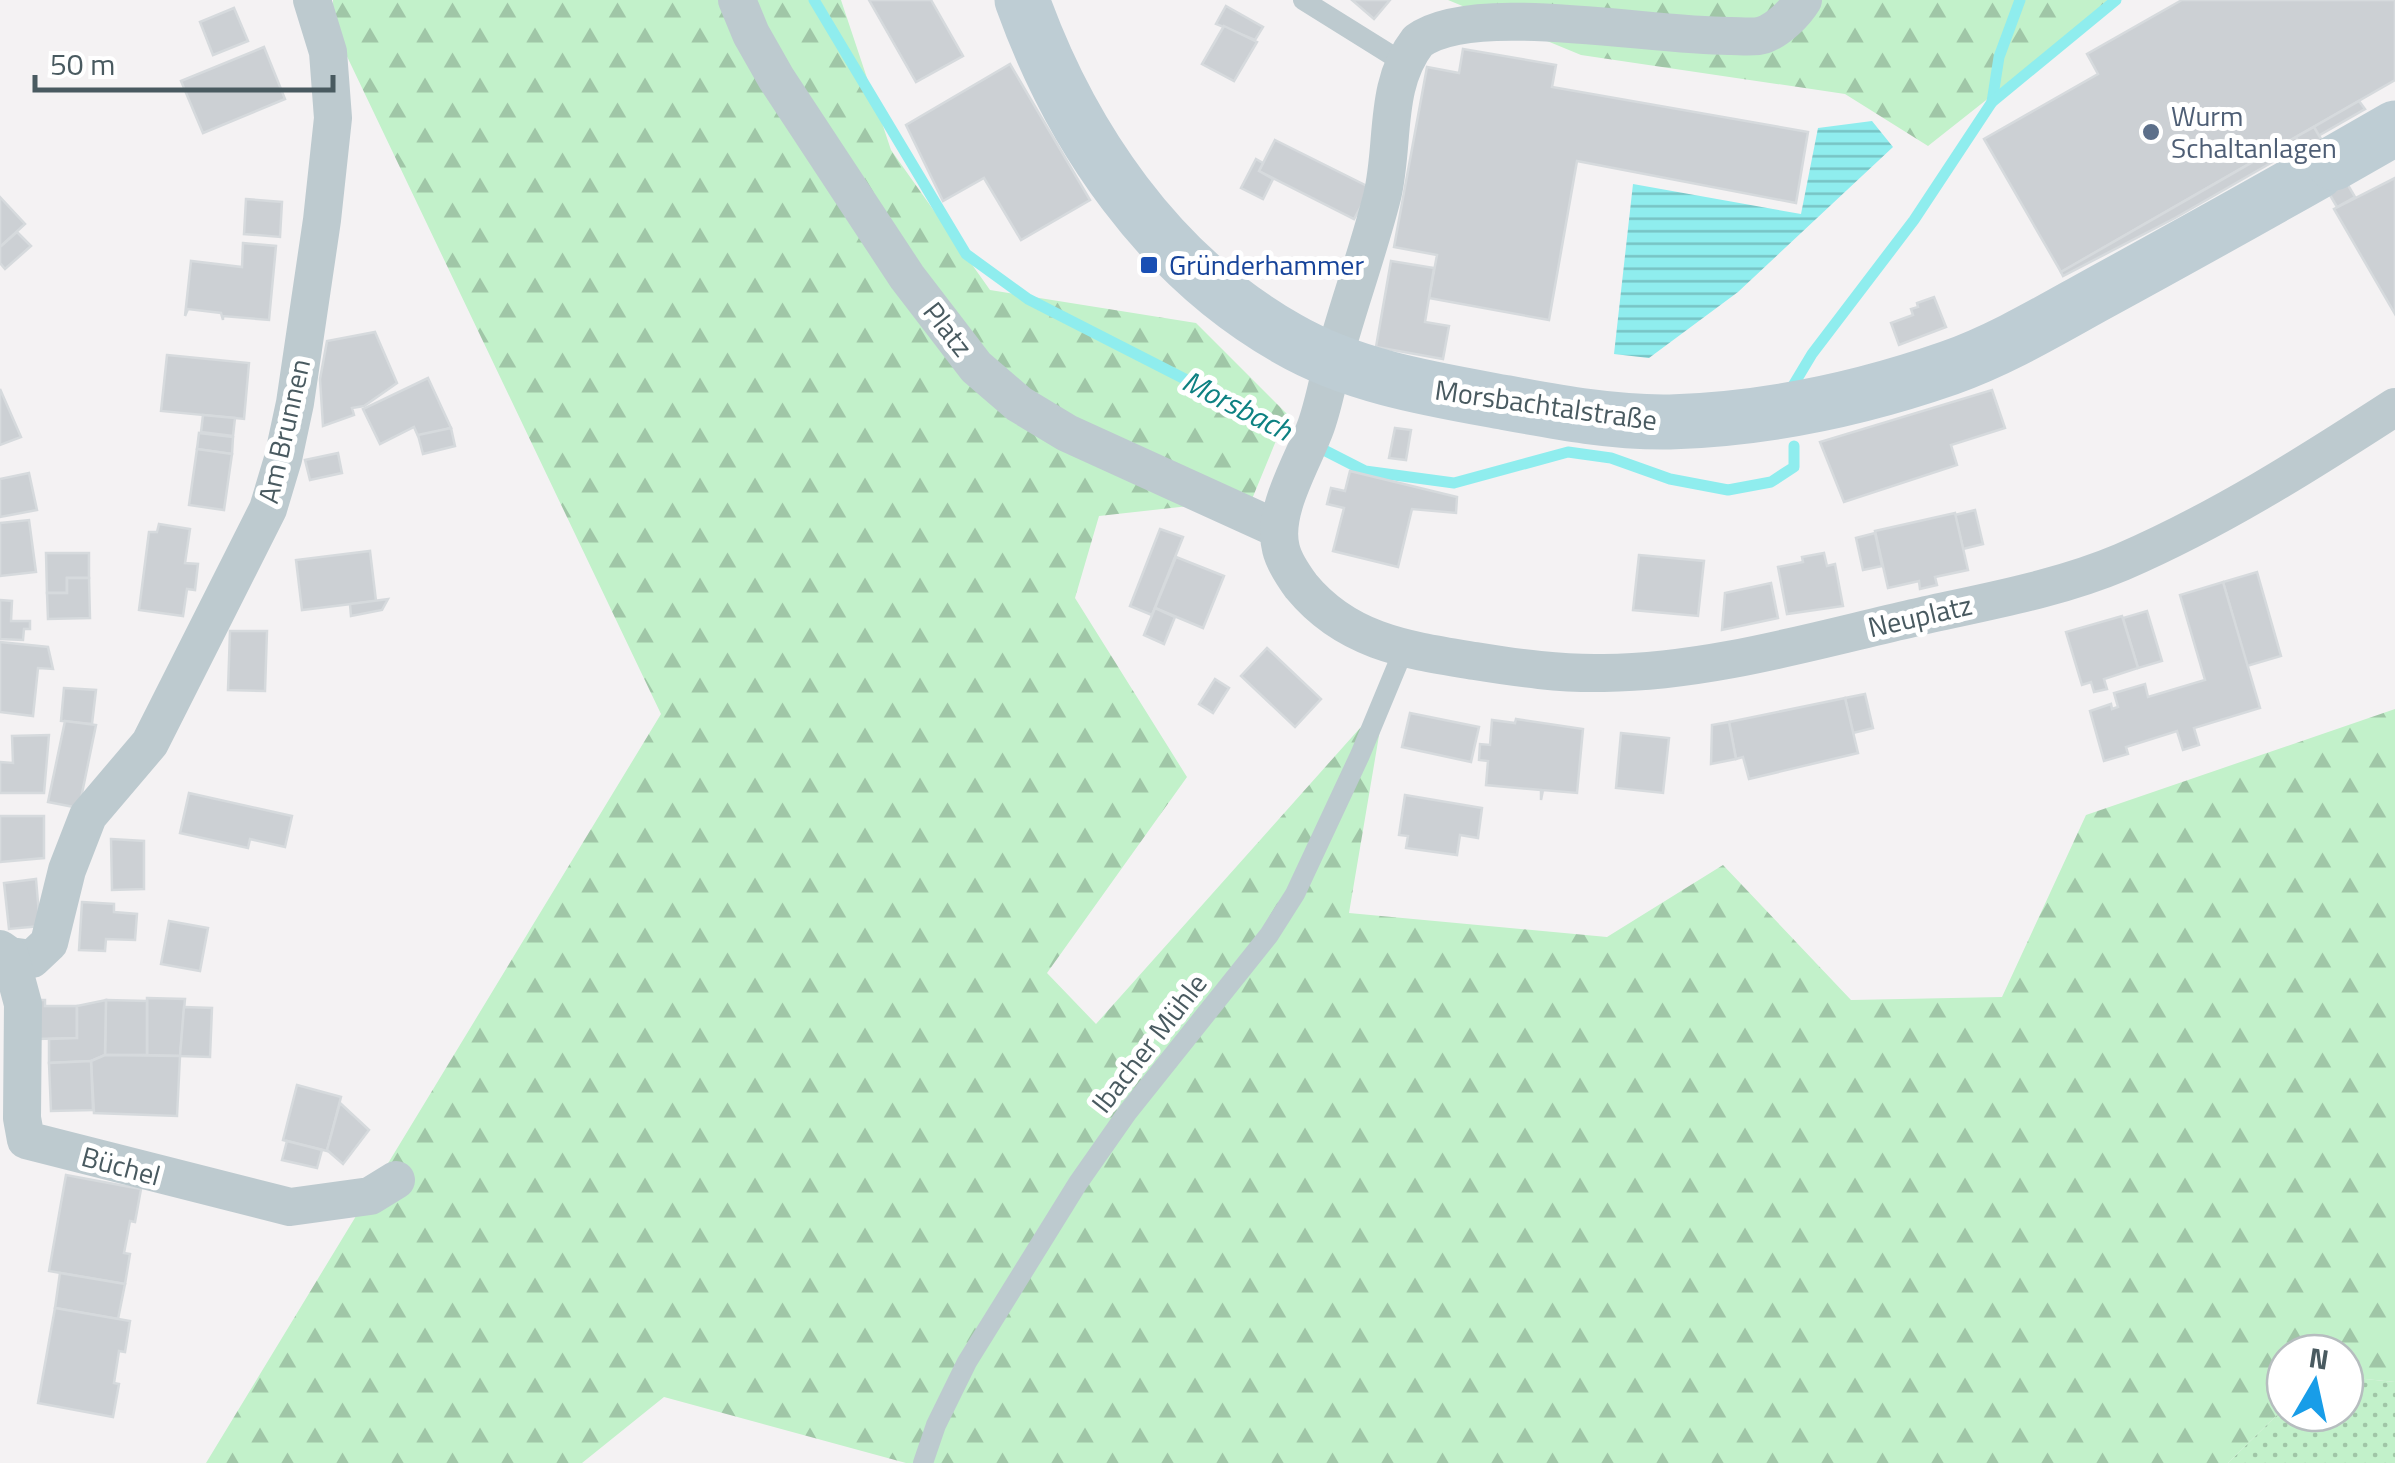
<svg xmlns="http://www.w3.org/2000/svg" width="2395" height="1463" font-family="'Titillium Web',sans-serif">
	<style>
		.grass { fill: url(#grass-dots) }
		.forest { fill: url(#forest-firs) }
		.water { fill: url(#water-rules) }
		.lines { fill: none; stroke-linecap: round; stroke-linejoin: round }
		.stream { stroke: #8fedee; stroke-width: 11 }
		.building { fill: #ccd0d4; stroke: #d6dadd; stroke-width: 2.5 }
		.service { stroke: #bdcacf; stroke-width: 20 }
		.minor { stroke: #bdcacf; stroke-width: 38 }
		.secondary { stroke: #becdd4; stroke-width: 55 }
		.service-dot { fill: #5c6f8a; stroke: #fff; stroke-width: 4 }
		.transit-dot { fill: #1a4fb4; stroke: #fff; stroke-width: 4 }
		.labels { text-anchor: middle; stroke-width: 10; stroke-linejoin: round; paint-order: stroke }
		.service-label { font-size: 28px; fill: #4e5e75; stroke: #fff; text-anchor: start }
		.transit-label { font-size: 28px; fill: #164399; stroke: #fff; text-anchor: start }
		.street-label { font-size: 28px; fill: #495a60; stroke: #fff }
		.water-label { font-size: 30px; font-style: italic; fill: #0d8182; stroke: #fff }
	</style>
	<defs>
		<pattern id="grass-dots" width="8" height="8" patternUnits="userSpaceOnUse" patternTransform="scale(2.5)"><rect width="8" height="8" fill="#c2f1ca"/><path d="M2 2h.1M6 6h.1" fill="none" stroke="#a0c6a7" stroke-width="1.8" stroke-linecap="round"/></pattern>
		<pattern id="forest-firs" width="22" height="20" patternUnits="userSpaceOnUse" patternTransform="scale(2.5)"><rect width="22" height="20" fill="#c2f1ca"/><path d="M5 1l3.5 6h-7zM16 11l3.5 6h-7z" fill="#a0c6a7"/></pattern>
		<pattern id="water-rules" width="6" height="5" patternUnits="userSpaceOnUse" patternTransform="scale(2.5)"><rect width="6" height="5" fill="#8fedee"/><path d="M0 2.5h6" fill="none" stroke="#77c3c4"/></pattern>
	</defs>
	<rect width="100%" height="100%" fill="#f4f2f3"/>
	<polygon class="grass" points="2345,1377 2395,1382 2395,1463 2228,1463 2285,1407 2285,1413 2345,1413"/>
	<g class="forest">
		<polygon points="333,0 841,0 891,150 990,290 1196,323 1287,414 1252,499 1099,516 1075,598 1187,777 1047,973 1096,1024 1385,700 1349,913 1607,937 1723,865 1851,1000 2002,997 2086,815 2395,709 2395,1382 2345,1377 2345,1353 2285,1353 2285,1407 2228,1463 906,1463 664,1397 582,1463 206,1463 661,714 332,25"/>
		<polygon points="1448,0 2113,0 1928,146 1845,94 1581,55"/>
	</g>
	<polygon class="water" points="1872,121 1893,147 1738,292 1649,358 1614,354 1633,184 1801,214 1818,128"/>
	<g class="lines">
		<g class="stream">
			<polyline points="814,0 966,254 1028,299 1365,471 1454,483 1568,452 1611,458 1670,479 1728,490 1771,482 1794,467 1794,446"/>
			<polyline points="1992,102 1999,57 2020,0"/>
			<polyline points="1794,384 1812,354 1914,220 1992,102 2116,0"/>
		</g>
	</g>
	<g class="building">
		<polygon points="869,0 931,0 963,56 916,82"/>
		<polygon points="1352,0 1390,0 1374,19"/>
		<polygon points="2182,0 2395,0 2395,80 2061,272 1984,139 2098,74 2087,54"/>
		<polygon points="1226,6 1263,27 1255,40 1216,24"/>
		<polygon points="234,8 248,41 213,55 200,22"/>
		<polygon points="1224,26 1257,42 1234,81 1202,64"/>
		<polygon points="264,47 285,99 203,133 181,81"/>
		<polygon points="1463,49 1556,65 1552,87 1808,132 1796,203 1577,161 1549,320 1429,298 1437,255 1394,247 1427,67 1459,73"/>
		<polygon points="1010,64 1090,200 1021,240 984,178 943,201 906,125"/>
		<polygon points="2359,101 2365,109 2175,218 2063,276 2061,272"/>
		<polygon points="2314,127 2355,197 2337,207 2296,137"/>
		<polygon points="1275,140 1371,188 1354,219 1259,171"/>
		<polygon points="1256,159 1263,163 1259,171 1273,179 1263,199 1241,188"/>
		<polygon points="2395,178 2395,314 2334,209"/>
		<polygon points="0,197 25,224 0,247"/>
		<polygon points="246,199 282,202 280,237 244,234"/>
		<polygon points="17,232 31,246 5,269 0,263 0,247"/>
		<polygon points="243,243 276,246 269,320 223,316 223,320 221,313 188,309 185,316 191,261 242,267"/>
		<polygon points="1391,261 1434,268 1425,322 1449,326 1443,359 1376,347"/>
		<polygon points="1934,297 1946,327 1899,345 1891,323 1913,315 1911,309 1918,307 1917,303"/>
		<polygon points="375,332 397,383 364,406 352,408 354,415 323,426 320,379 327,341"/>
		<polygon points="167,355 249,363 244,419 161,411"/>
		<polygon points="428,378 451,428 418,436 414,427 380,444 363,409"/>
		<polygon points="0,389 21,437 0,445"/>
		<polygon points="1992,390 2005,428 1951,445 1957,465 1844,502 1820,442"/>
		<polygon points="203,415 235,418 233,436 201,432"/>
		<polygon points="451,428 455,446 423,454 418,435"/>
		<polygon points="1395,428 1411,430 1406,460 1389,458"/>
		<polygon points="199,433 233,437 232,454 197,449"/>
		<polygon points="197,449 232,454 224,510 189,505"/>
		<polygon points="338,453 342,473 310,480 305,460"/>
		<polygon points="1350,471 1457,497 1456,513 1412,509 1398,567 1333,551 1344,508 1327,504 1331,488 1345,491"/>
		<polygon points="29,473 37,510 0,517 0,479"/>
		<polygon points="1975,510 1983,544 1963,549 1955,515"/>
		<polygon points="1955,513 1968,570 1935,577 1937,585 1920,589 1919,581 1888,588 1875,531"/>
		<polygon points="29,520 36,572 0,576 0,523"/>
		<polygon points="159,524 190,529 185,563 198,564 195,590 187,589 183,616 139,610 149,532 157,532"/>
		<polygon points="1160,529 1183,537 1152,615 1130,606"/>
		<polygon points="1875,533 1882,566 1863,570 1856,538"/>
		<polygon points="370,551 376,601 302,610 296,560"/>
		<polygon points="46,553 89,553 89,578 67,578 67,593 47,593"/>
		<polygon points="1824,553 1827,566 1835,564 1843,606 1787,614 1778,567 1803,562 1802,557"/>
		<polygon points="1639,555 1704,561 1698,616 1633,610"/>
		<polygon points="1176,557 1224,576 1203,628 1155,608"/>
		<polygon points="2257,572 2281,656 2247,666 2223,582"/>
		<polygon points="67,578 89,578 90,618 48,619 47,593 67,593"/>
		<polygon points="2223,582 2260,708 2194,728 2199,745 2183,750 2177,731 2126,747 2128,754 2104,761 2090,711 2111,704 2112,709 2118,707 2114,693 2145,684 2148,697 2205,680 2180,595"/>
		<polygon points="1771,583 1778,618 1722,630 1725,593"/>
		<polygon points="388,599 382,610 351,616 350,604"/>
		<polygon points="0,600 12,601 11,621 30,621 30,629 24,629 23,640 0,639"/>
		<polygon points="1155,608 1175,617 1164,644 1144,635"/>
		<polygon points="2147,611 2162,661 2138,668 2123,618"/>
		<polygon points="2122,616 2138,668 2104,679 2107,689 2094,692 2091,682 2082,685 2066,632"/>
		<polygon points="230,631 267,631 265,691 228,690"/>
		<polygon points="0,642 48,647 53,669 38,668 33,716 0,712"/>
		<polygon points="1267,648 1321,699 1295,727 1241,676"/>
		<polygon points="1215,679 1229,688 1213,713 1199,704"/>
		<polygon points="64,688 96,690 92,724 61,721"/>
		<polygon points="1865,694 1873,728 1853,733 1845,698"/>
		<polygon points="1845,698 1858,753 1749,779 1743,757 1736,759 1729,722"/>
		<polygon points="1410,713 1479,727 1471,762 1402,747"/>
		<polygon points="1516,719 1583,729 1577,793 1543,790 1541,800 1541,790 1486,785 1488,761 1479,760 1480,744 1490,745 1492,720 1515,723"/>
		<polygon points="65,721 96,725 79,808 48,802"/>
		<polygon points="1729,722 1736,759 1711,764 1712,725"/>
		<polygon points="1621,733 1669,738 1663,793 1616,788"/>
		<polygon points="49,735 44,793 0,793 0,762 13,763 12,736"/>
		<polygon points="189,793 292,816 285,847 250,839 248,848 180,833"/>
		<polygon points="1405,795 1482,808 1478,838 1460,835 1457,855 1406,848 1408,836 1399,835"/>
		<polygon points="0,816 44,816 44,858 0,862"/>
		<polygon points="111,839 144,841 144,889 112,890"/>
		<polygon points="36,879 40,926 9,929 4,883"/>
		<polygon points="82,902 114,904 114,912 137,914 135,940 106,939 105,951 79,950"/>
		<polygon points="169,921 208,928 200,971 161,964"/>
		<polygon points="147,998 185,999 180,1056 147,1055"/>
		<polygon points="35,1000 45,1000 45,1006 77,1006 77,1038 36,1039"/>
		<polygon points="106,1000 147,1001 147,1055 105,1055"/>
		<polygon points="106,1000 105,1055 91,1061 49,1063 49,1039 77,1038 77,1006"/>
		<polygon points="184,1007 212,1008 210,1057 180,1056"/>
		<polygon points="105,1055 180,1056 177,1116 94,1113 91,1061"/>
		<polygon points="91,1061 93,1110 51,1111 49,1063"/>
		<polygon points="297,1085 341,1097 327,1151 283,1140"/>
		<polygon points="340,1103 369,1130 343,1164 327,1150"/>
		<polygon points="287,1141 322,1150 317,1168 282,1160"/>
		<polygon points="66,1175 141,1189 135,1222 130,1221 124,1253 130,1254 125,1284 49,1271"/>
		<polygon points="60,1273 125,1284 118,1319 55,1308"/>
		<polygon points="55,1308 130,1321 125,1352 119,1351 114,1383 119,1384 113,1417 38,1403"/>
	</g>
	<g class="lines">
		<g class="service">
			<polyline points="1303,0 1404,63"/>
			<polyline points="923,1463 936,1425 967,1362 1078,1183 1127,1113 1269,935 1295,894 1360,755 1404,649"/>
		</g>
		<g class="minor">
			<polyline points="737,0 751,34 776,78 907,277 976,367 1019,404 1067,433 1278,529"/>
			<path d="M 1803,0 C 1795,13 1778,30 1763,35 C 1754,38 1740,36 1731,36 C 1651,37 1473,0 1418,41 C 1383,86 1395,144 1382,197 C 1367,256 1345,314 1330,373 C 1326,391 1322,409 1316,426 C 1304,460 1271,511 1281,549 C 1284,562 1293,575 1301,586 C 1347,642 1407,650 1475,661 C 1518,668 1561,674 1604,673 C 1708,672 1813,641 1913,618 C 1983,602 2056,590 2122,562 C 2219,520 2307,464 2395,407"/>
			<polyline points="0,949 10,956 32,959 49,943 67,870 88,816 150,743 268,509 283,459 295,403 322,220 333,118 328,52 312,0"/>
			<polyline points="10,956 23,1004 22,1118 26,1140 290,1207 370,1196 396,1180"/>
		</g>
		<g class="secondary">
			<path d="M 1022,0 C 1071,137 1159,266 1288,339 C 1352,376 1430,389 1502,402 C 1556,412 1614,423 1670,422 C 1765,419 1860,399 1949,368 C 2000,350 2047,322 2094,296 C 2169,255 2243,214 2317,172"/>
			<polyline points="2334,163 2395,128"/>
		</g>
	</g>
	<circle class="service-dot" cx="2151" cy="132" r="10"/>
	<rect class="transit-dot" x="1139" y="255" width="20" height="20" rx="5"/>
	<g class="labels">
		<g class="service-label">
			<text x="2171" y="126">Wurm<tspan x="2171" dy="32">Schaltanlagen</tspan></text>
		</g>
		<g class="transit-label">
			<text x="1169" y="275">Gründerhammer</text>
		</g>
		<g class="street-label">
			<text transform="translate(948 329) rotate(52)" y="10">Platz</text>
			<text transform="translate(1546 405) rotate(8)" y="10">Morsbachtalstraße</text>
			<text transform="translate(284 431) rotate(-77)" y="10">Am Brunnen</text>
			<text transform="translate(1920 616) rotate(-13)" y="10">Neuplatz</text>
			<text transform="translate(1149 1043) rotate(-52)" y="10">Ibacher Mühle</text>
			<text transform="translate(121 1166) rotate(15)" y="10">Büchel</text>
		</g>
		<g class="water-label">
			<text transform="translate(1237 406) rotate(27)" y="10">Morsbach</text>
		</g>
	</g>
	<g transform="translate(2315 1383) rotate(9)"><circle r="48" fill="#ffffff" stroke="#b6bdbf" stroke-width="2.5"/>
	<path d="M0-8L18 38L0 25L-18 38Z" fill="#189de8"/>
	<text y="-15" font-size="28" font-weight="bold" text-anchor="middle" fill="#495a60">N</text>
	</g>
	<path d="M35 75v15h298v-15" fill="none" stroke="#495a60" stroke-width="5"/>
	<text x="50" y="75" font-size="30" fill="#495a60" stroke="#ffffff" stroke-width="8" paint-order="stroke">50 m</text>
</svg>
